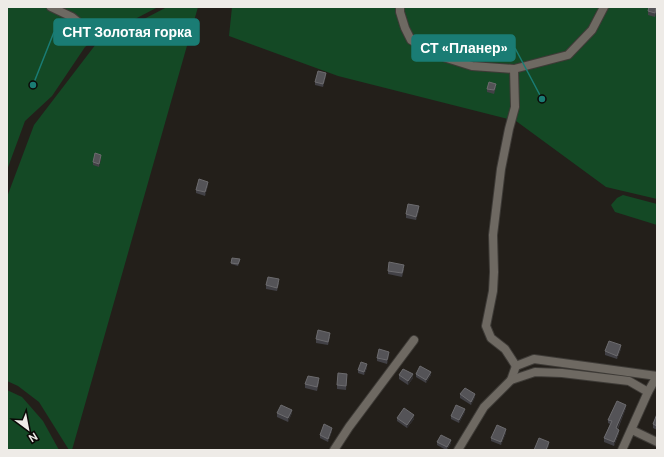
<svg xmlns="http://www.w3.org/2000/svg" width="664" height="457" font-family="'DM Sans',sans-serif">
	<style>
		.green { fill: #144925 }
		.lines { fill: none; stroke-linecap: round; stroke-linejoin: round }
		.minor-casing { stroke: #3e3b37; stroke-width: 10 }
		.minor { stroke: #6e6962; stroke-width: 8 }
		.wall { fill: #424146 }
		.shaded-wall { fill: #2e2c2d }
		.building { fill: #545357; stroke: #6c6b6e }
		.leader { fill: none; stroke: #1a7c74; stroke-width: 1.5 }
		.callout-dot { fill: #1a7c74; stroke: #0b0907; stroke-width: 1.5 }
		.callout { fill: #1a7c74; stroke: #1a7c74; stroke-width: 1.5 }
		.callout-label { font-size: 14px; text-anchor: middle; font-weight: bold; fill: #fff }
	</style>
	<rect width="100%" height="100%" fill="#231f1a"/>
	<g class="green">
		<polygon points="7,7 158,7 93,41 85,47 52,96 25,121 7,170"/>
		<polygon points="167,7 198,7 72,450 69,450 39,402 18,386 7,381 7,197 34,125 96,44"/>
		<polygon points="232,7 657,7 657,199 606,187 516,121 338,76 229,36"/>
		<polygon points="623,195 657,204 657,225 615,212 611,205 617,198"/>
		<polygon points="7,390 22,397 43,421 59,450 7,450"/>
	</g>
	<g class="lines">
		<defs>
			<g id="minor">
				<polyline points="51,7 72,17 77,21"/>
				<polyline points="400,7 400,12 405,28 411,40 437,55 472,66 514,69 568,55 592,30 604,7"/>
				<polyline points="514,69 515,107 509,129 501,169 493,235 494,272 493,291 486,326 491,338 505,349 516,366"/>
				<polyline points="511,380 516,366 534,359 657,376"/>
				<polyline points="632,430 657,442"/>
				<polyline points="334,450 349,427 414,340"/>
				<polyline points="458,450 484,407 511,380 535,372 562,373 629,381 648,392"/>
				<polyline points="622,450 648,392 657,376"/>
			</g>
		</defs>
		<use href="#minor" class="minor-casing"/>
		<use href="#minor" class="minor"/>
	</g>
	<g class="wall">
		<polygon points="657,10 655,17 648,15 648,11"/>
		<polygon points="326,76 323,87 315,85 315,82"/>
		<polygon points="496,87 494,94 487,92 487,89"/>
		<polygon points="101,159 99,167 93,165 93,162"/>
		<polygon points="208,185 205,196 196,193 196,190"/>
		<polygon points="419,210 416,220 406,218 406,214"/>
		<polygon points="240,261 238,266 231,264 231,263"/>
		<polygon points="404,269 402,277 388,274 388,271"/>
		<polygon points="279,283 277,291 266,289 266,285"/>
		<polygon points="330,337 328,345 316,343 316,339"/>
		<polygon points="621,349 617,359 605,355 605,351"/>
		<polygon points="389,355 387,364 377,361 377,358"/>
		<polygon points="367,368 364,375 358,373 358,370"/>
		<polygon points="416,374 431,375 426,383 416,377"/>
		<polygon points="399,375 413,378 408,385 399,379"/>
		<polygon points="347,378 346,390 337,389 337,385"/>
		<polygon points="319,382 317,391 305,388 305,384"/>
		<polygon points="460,394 475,397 471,405 460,398"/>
		<polygon points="626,408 618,429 619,433 614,446 604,442 604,438 610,424 608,423 608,420"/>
		<polygon points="465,412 459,423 451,419 451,416"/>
		<polygon points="277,413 292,413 288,422 277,417"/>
		<polygon points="657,414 657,430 653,428 653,424"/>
		<polygon points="397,418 414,419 407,428 397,421"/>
		<polygon points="332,431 328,442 320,438 320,435"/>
		<polygon points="506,433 501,445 491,441 491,438"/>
		<polygon points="437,442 451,443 447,450 446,450 437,445"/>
	</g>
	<g class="shaded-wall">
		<polygon points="326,73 326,76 323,87 323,84"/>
		<polygon points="101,155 101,159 99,167 99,164"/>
		<polygon points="208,182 208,185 205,196 205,192"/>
		<polygon points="419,206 419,210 416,220 416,217"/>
		<polygon points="621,345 621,349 617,359 617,356"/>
		<polygon points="389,352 389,355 387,364 387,360"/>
		<polygon points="367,364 367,368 364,375 364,372"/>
		<polygon points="431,372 431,375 426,383 426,380"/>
		<polygon points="413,374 413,378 408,385 408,381"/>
		<polygon points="475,394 475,397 471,405 471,402"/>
		<polygon points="626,405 626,408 616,432 616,428"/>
		<polygon points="465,409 465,412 459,423 459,420"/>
		<polygon points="292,410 292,413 288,422 288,418"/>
		<polygon points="414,415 414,419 407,428 407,425"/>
		<polygon points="332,428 332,431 328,442 328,439"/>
		<polygon points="506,429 506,433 501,445 501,442"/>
		<polygon points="619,430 619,433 614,446 614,442"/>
		<polygon points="451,440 451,443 447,450 447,447"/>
		<polygon points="549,442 549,446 547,450 546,450"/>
	</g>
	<g class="building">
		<polygon points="649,7 656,7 655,13 648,11"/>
		<polygon points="318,71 326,73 323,84 315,82"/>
		<polygon points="489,82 496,84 494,90 487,89"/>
		<polygon points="95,153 101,155 99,164 93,162"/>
		<polygon points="199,179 208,182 205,192 196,190"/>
		<polygon points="408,204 419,206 416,217 406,214"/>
		<polygon points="232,258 240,259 238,264 231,263"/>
		<polygon points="389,262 404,265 402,273 388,271"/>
		<polygon points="268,277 279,279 277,288 266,285"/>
		<polygon points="318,330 330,333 328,342 316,339"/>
		<polygon points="609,341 621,345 617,356 605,351"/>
		<polygon points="379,349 389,352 387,360 377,358"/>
		<polygon points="361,362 367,364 364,372 358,370"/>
		<polygon points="420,366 431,372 426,380 416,374"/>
		<polygon points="403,369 413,374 408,381 399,375"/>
		<polygon points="338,373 347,374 346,386 337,385"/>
		<polygon points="308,376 319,378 317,387 305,384"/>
		<polygon points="465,388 475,394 471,402 460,394"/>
		<polygon points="617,401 626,405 616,428 619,430 614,442 604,438 612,421 608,420"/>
		<polygon points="281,405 292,410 288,418 277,413"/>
		<polygon points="456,405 465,409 459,420 451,416"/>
		<polygon points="404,408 414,415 407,425 397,418"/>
		<polygon points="657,414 657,426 653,424"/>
		<polygon points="324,424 332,428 328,439 320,435"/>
		<polygon points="497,425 506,429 501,442 491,438"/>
		<polygon points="441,435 451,440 447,447 437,442"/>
		<polygon points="539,438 549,442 546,450 534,450"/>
	</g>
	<path class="leader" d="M33 85L54 32M542 99L515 48"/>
	<g class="callout-dot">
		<circle cx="33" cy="85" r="4"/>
		<circle cx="542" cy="99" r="4"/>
	</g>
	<g class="callout">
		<rect x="54" y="19" width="145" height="26" rx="4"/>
		<rect x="412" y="35" width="103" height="26" rx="4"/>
	</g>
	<g class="callout-label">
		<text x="127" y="37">СНТ Золотая горка</text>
		<text x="464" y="53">СТ «Планер»</text>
	</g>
	<rect width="664" height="457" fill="none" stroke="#eeebe7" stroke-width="16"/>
	<g transform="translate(28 429) rotate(148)" stroke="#0b0907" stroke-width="3" paint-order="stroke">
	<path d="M0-3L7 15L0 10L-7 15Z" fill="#eeebe7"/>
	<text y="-6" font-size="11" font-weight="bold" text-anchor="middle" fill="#eeebe7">N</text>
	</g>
</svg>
